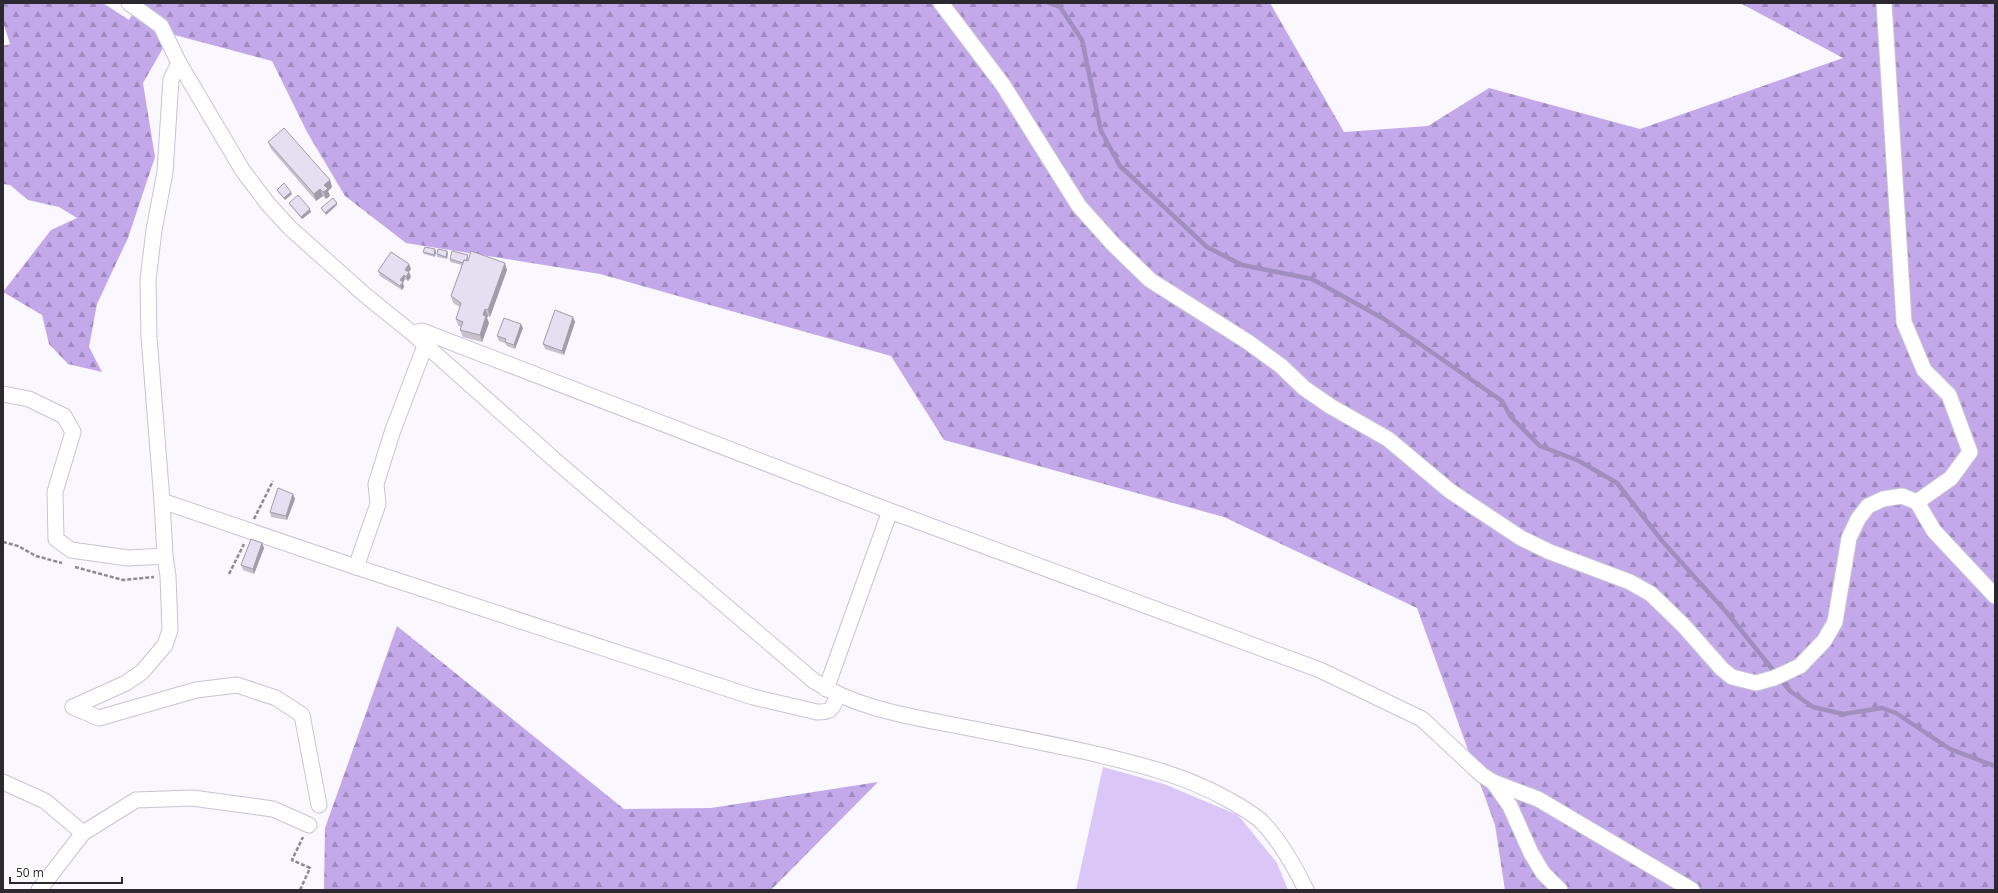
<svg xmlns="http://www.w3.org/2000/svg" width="1998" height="893" font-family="'Open Sans',sans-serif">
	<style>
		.green { fill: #dac7f7 }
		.forest { fill: url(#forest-firs) }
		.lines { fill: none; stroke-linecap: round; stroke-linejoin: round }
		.stream { stroke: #a18dbe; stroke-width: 4.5 }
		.minor-casing { stroke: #c9c3d5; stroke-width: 17 }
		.path { stroke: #8d8a91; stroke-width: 2.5; stroke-dasharray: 4 2; stroke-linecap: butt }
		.minor { stroke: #fff; stroke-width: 15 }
		.wall { fill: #c6c0cf }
		.shaded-wall { fill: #a19ca9 }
		.building { fill: #e6dff1; stroke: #a19ca9 }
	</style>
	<defs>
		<pattern id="forest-firs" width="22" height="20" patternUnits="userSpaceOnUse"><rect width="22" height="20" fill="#c3a8ea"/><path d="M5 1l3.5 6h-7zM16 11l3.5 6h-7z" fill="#9f89be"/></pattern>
	</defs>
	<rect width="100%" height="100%" fill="#faf7fe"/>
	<polygon class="green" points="1103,767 1164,784 1238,815 1277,863 1288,890 1076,890"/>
	<g class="forest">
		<polygon points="3,3 103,3 129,20 139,3 1270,3 1344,132 1428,126 1489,88 1640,129 1843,58 1740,3 1995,3 1995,890 1505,890 1495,825 1417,608 1224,517 944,440 891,356 600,274 406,243 345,196 307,132 272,61 171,34 143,83 155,157 128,238 97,304 89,347 102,372 68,364 49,344 42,315 3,292 51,230 77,218 59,207 28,200 10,185 3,184 3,46 10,44 3,22"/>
		<polygon points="397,626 624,809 711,808 878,782 771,890 324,890 325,828"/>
	</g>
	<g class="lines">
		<polyline class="stream" points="1049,3 1060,7 1082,40 1101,131 1120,166 1207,247 1242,265 1312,279 1384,319 1502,401 1511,417 1540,446 1579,461 1617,483 1663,542 1728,614 1790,691 1813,707 1843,714 1882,708 1896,713 1950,749 1995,766"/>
		<defs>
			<g id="minor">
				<path d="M 129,3 L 161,26 L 179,63 L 243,171 L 268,204 L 290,228 L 365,295 L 412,333 L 557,462 L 814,681 C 855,707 902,715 948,724 C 995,733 1041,742 1087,752 C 1137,764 1182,774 1227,799 C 1238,805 1250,812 1260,820 C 1280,840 1294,865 1306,890"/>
				<polyline points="941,3 1003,85 1079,206 1113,244 1150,280 1248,342 1281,366 1304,388 1330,406 1388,439 1450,491 1521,538 1550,552 1630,582 1651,594 1683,625 1722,669 1732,677 1756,683 1774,678 1800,666 1824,641 1835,622 1849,538 1858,519 1868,506 1883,499 1902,496 1917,502 1934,531 1995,596"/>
				<polyline points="1884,3 1904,322 1924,370 1949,395 1970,452 1951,478 1917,502"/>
				<polyline points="412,333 422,331 890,511 1320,670 1422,719 1482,775 1493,782 1538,799 1692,890"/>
				<polyline points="3,394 29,399 64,416 73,432 55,492 56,539 71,550 128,558 165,556"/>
				<path d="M 162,501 L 356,567 L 753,697 L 817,712 C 832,712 832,709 838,695"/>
				<polyline points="356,567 378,504 376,484 393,430 425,346"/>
				<polyline points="826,689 890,511"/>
				<polyline points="73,707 126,683 142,672 165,645 170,630 168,576 165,556 162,501 149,337 148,280 154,230 165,172 171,79 179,63"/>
				<polyline points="73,707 99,718 196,690 237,685 276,698 302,715 319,805"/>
				<polyline points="3,782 45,801 83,833"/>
				<polyline points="1493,782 1510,806 1531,853 1543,873 1560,890"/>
				<polyline points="39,890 83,833 136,800 192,798 273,809 309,825"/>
			</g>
		</defs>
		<use href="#minor" class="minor-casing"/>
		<g class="path">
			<polyline points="254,519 273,481"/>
			<polyline points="3,542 18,546 36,556 62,563"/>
			<polyline points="75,567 123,580 154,577"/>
			<polyline points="229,574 244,544"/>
			<polyline points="300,890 310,868 292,860 303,837"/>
		</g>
		<use href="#minor" class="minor"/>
	</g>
	<g class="wall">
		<polygon points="268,142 330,180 332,187 328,191 330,196 326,199 323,196 316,201 271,149"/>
		<polygon points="277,190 292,194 285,200 278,192"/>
		<polygon points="289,203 311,212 302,219 290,205"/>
		<polygon points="435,249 436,252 435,257 424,254 423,252"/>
		<polygon points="448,253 447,259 437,257 437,254"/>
		<polygon points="468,257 467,261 507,270 490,317 488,316 487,318 489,323 482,342 463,337 460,330 461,327 458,326 456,319 460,307 453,303 451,296 462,265 450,262 450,259"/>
		<polygon points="409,264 411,269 409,272 411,277 408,281 405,279 403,283 404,287 402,290 380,276 378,271"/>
		<polygon points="573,317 575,322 564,355 545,349 543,344"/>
		<polygon points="523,328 515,349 507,346 505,343 499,341 497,336"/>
		<polygon points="293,494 295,499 287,520 271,517 270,512"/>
		<polygon points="262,543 264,548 254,574 243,570 241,565"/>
	</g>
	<g class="shaded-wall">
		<polygon points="330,180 332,187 328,191 330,196 326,199 323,192 324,185"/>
		<polygon points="320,189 323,196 316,201 314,194"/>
		<polygon points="291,192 292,194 285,200 284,198"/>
		<polygon points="337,203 337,205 326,215 325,213"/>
		<polygon points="310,209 311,212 302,219 301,217"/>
		<polygon points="435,249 436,252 435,257 434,255"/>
		<polygon points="447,251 448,253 447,259 446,257"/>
		<polygon points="468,255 468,257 466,265 465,263"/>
		<polygon points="505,263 507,270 490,317 488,310"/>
		<polygon points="409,264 411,269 407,274 405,270"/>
		<polygon points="409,272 411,277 408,281 406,277"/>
		<polygon points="404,275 405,279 403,283 404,287 402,290 400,286 400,280"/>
		<polygon points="485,309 488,316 487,318 489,323 482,342 480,335 483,315"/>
		<polygon points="573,317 575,322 564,355 562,351"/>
		<polygon points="521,324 523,328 515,349 514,345"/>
		<polygon points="293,494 295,499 287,520 286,516"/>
		<polygon points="262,543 264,548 254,574 253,569"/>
	</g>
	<g class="building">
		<polygon points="284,128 330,180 324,185 328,189 323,192 320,189 314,194 268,142"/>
		<polygon points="284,183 291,192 284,198 277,190"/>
		<polygon points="298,195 310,209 301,217 289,203"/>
		<polygon points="333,198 337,203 325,213 321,208"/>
		<polygon points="425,247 435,249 434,255 423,252"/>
		<polygon points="438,249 447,251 446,257 437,254"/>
		<polygon points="452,251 468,255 466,261 464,260 463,263 450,259"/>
		<polygon points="471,251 505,263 488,310 485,309 483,315 486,316 480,335 460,330 463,322 456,319 461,303 451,296 464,260 468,261"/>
		<polygon points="391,252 409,264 405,270 409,272 406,277 404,275 400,280 403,282 400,286 378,271"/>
		<polygon points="555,310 573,317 562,351 543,344"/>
		<polygon points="504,318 521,324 514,345 505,342 506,339 497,336"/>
		<polygon points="278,488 293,494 286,516 270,512"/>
		<polygon points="251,539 262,543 253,569 241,565"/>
	</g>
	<rect width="1998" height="893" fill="none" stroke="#2b282f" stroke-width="8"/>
	<path d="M10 877v6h112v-6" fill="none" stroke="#2b282f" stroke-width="2"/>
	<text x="16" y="877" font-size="12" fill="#2b282f" stroke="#ffffff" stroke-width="3" paint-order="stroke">50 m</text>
</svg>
